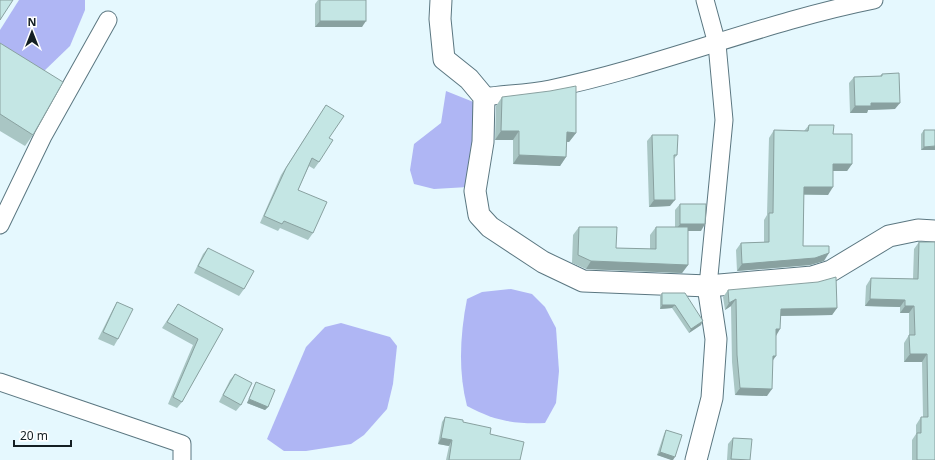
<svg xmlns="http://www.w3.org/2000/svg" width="935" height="460" font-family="'Noto Sans',sans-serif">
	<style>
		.water { fill: #afb6f4 }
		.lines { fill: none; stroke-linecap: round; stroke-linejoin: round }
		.minor-casing { stroke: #5b7781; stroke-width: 19 }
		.tertiary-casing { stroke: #5b7781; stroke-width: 23 }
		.minor { stroke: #fff; stroke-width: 17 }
		.tertiary { stroke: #fff; stroke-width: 21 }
		.wall { fill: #a9c6c4 }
		.shaded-wall { fill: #89a1a0 }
		.building { fill: #c4e6e4; stroke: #89a1a0 }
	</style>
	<rect width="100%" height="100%" fill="#e5f8fe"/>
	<g class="water">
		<polygon points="19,0 85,0 85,10 70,46 42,73 0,50 0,30"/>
		<polygon points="446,91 476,103 479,110 468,187 434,189 414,184 410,170 414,144 441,123"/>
		<path d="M 511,289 L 532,294 L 545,307 L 556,328 L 559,371 L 556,403 L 545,423 C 513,424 495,421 467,406 C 458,371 460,335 467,299 L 482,292 Z"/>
		<polygon points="341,323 390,337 397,346 393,384 387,409 364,435 351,444 306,451 284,451 267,439 306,347 325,327"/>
	</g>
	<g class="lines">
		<defs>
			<g id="minor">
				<polyline points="705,0 717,44 724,120 708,286"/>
				<path d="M 484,97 C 506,94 529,93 550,89 C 660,66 764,22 874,0"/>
				<polyline points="0,225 43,136 108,20"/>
				<polyline points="0,382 182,444 182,460"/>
			</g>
			<g id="tertiary">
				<polyline points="441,0 440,19 444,59 469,79 484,97 483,142 475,191 479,215 490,227 543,262 583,281 708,286 812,277 831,271 889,236 918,230 935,231"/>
				<polyline points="696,460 712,398 716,339 708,286"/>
			</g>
		</defs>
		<use href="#minor" class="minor-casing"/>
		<use href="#tertiary" class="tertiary-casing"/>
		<use href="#minor" class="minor"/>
		<use href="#tertiary" class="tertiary"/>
	</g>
	<g class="wall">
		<polygon points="318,0 366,0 362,27 315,27 315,4"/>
		<polygon points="0,43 33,135 25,146 0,131"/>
		<polygon points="882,74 895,109 868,110 867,113 850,113 849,83 854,77 880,76"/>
		<polygon points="502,97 576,133 569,142 567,142 566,157 560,166 513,164 513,140 495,140 496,106"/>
		<polygon points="326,105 329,138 319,162 314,169 309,166 298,190 313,233 308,240 280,228 278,231 260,223 281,175"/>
		<polygon points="809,125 833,134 852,164 847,171 833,171 828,195 804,195 803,246 824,261 810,265 737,271 736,250 741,243 764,242 764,220 767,215 769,138 774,130 804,131"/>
		<polygon points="924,130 935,150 921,150 921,134"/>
		<polygon points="652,135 677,155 674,159 670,206 649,207 647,141"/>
		<polygon points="680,204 701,231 688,231 688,265 682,273 586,269 572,263 573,235 579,227 616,248 650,249 650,235 656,227 675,227 675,210"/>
		<polygon points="919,242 935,460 912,460 912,440 916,434 916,425 921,417 923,417 922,362 904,362 904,343 909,335 909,313 900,313 900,307 865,306 866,286 871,278 913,279 914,249"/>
		<polygon points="208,248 244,289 239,296 194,273 203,254"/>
		<polygon points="728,290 837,308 832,315 780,316 776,335 767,396 735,395 732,362 731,306 725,310 723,297"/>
		<polygon points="662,293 701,325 689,333 672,308 660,309 660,296"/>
		<polygon points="117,302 118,339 114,346 98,339 113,309"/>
		<polygon points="178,304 223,329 182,402 177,408 168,404 193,345 162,328"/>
		<polygon points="235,374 241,405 236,411 219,402 230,380"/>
		<polygon points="256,382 268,407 265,410 247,403 254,386"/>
		<polygon points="445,417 463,422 490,434 520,460 446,460 449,446 438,444 442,422"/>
		<polygon points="666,430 673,460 657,455 664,434"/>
		<polygon points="733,438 750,460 727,460 728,444"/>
	</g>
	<g class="shaded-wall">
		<polygon points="320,21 366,21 362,27 315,27"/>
		<polygon points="871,103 900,103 895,109 868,110 867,113 850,113 855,106"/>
		<polygon points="501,131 519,131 513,140 495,140"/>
		<polygon points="567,132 576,133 569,142 561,141"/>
		<polygon points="935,146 935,150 921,150 924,147"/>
		<polygon points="519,155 566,157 560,166 513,164"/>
		<polygon points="833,164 852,164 847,171 828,171"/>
		<polygon points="804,187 833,187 828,195 798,194"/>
		<polygon points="654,200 675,200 670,206 649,207"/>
		<polygon points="680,224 705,224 701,231 675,231"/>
		<polygon points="829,253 824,261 810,265 737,271 742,264"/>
		<polygon points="591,261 688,265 682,273 586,269"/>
		<polygon points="736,299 731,306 725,310 729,303"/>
		<polygon points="870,299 905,300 900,307 865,306"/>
		<polygon points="662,305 675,305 672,308 660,309"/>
		<polygon points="905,306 914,306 909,313 900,313"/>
		<polygon points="837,308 832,315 776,316 781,309"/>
		<polygon points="703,321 701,325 689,333 691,329"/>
		<polygon points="776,329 780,329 776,336"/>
		<polygon points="910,354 927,354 922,362 904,362"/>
		<polygon points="773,356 776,356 771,363"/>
		<polygon points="740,388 772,389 767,396 735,395"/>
		<polygon points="249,399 268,407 265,410 247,403"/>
		<polygon points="441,438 452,440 449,446 438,444"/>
		<polygon points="660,452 675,457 673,460 671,460 657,455"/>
	</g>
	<g class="building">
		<polygon points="0,0 13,0 0,20"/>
		<rect x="320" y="0" width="46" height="21"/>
		<polygon points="0,43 63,82 33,135 0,114"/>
		<polygon points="899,73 900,103 871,103 871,106 855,106 854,77 882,76 882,74"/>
		<polygon points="576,86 576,133 567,132 566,157 519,155 519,131 501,131 502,97 550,91"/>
		<polygon points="326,105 344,116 329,138 333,140 319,162 312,158 298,190 327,202 313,233 284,221 282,224 264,216 286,168"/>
		<polygon points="809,125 834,125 833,134 852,134 852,164 833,164 833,187 804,187 803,246 829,246 829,253 815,258 742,264 741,243 769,242 769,213 773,213 774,130 808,131"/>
		<polygon points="924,130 935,130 935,146 924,147"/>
		<polygon points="652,135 678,135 677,155 674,155 675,200 654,200"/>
		<polygon points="680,204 706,204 705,224 680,224"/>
		<polygon points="579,227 617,227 616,248 656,249 656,227 688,227 688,265 591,261 578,255"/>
		<polygon points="919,242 935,242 935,460 917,460 917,433 921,433 921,417 928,417 927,354 910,354 909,335 915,335 914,306 905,306 905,300 870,299 871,278 918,279"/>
		<polygon points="208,248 254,271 244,289 198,266"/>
		<polygon points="836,277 837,308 781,309 780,329 776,329 776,356 773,356 772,389 740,388 737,355 736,299 729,303 728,290 818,282"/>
		<polygon points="662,293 685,293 703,321 691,329 675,305 662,305"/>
		<polygon points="117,302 133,309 118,339 103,332"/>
		<polygon points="178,304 223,329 182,402 173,397 198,339 167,322"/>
		<polygon points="235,374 252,383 241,405 223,395"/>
		<polygon points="256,382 275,390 268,407 249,399"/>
		<polygon points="445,417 463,420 463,422 491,428 490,434 524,442 520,460 449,460 452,440 441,438"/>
		<polygon points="666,430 682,435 675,457 660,452"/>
		<polygon points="733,438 752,439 750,460 731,459"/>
	</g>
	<g transform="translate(32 32)" stroke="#ffffff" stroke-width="3" paint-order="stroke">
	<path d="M0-3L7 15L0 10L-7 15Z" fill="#141f23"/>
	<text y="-6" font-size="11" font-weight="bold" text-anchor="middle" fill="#141f23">N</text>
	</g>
	<path d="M14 440v6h57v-6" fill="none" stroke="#141f23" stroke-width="2"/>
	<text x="20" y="440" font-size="12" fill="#141f23" stroke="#ffffff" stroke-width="3" paint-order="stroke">20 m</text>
</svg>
